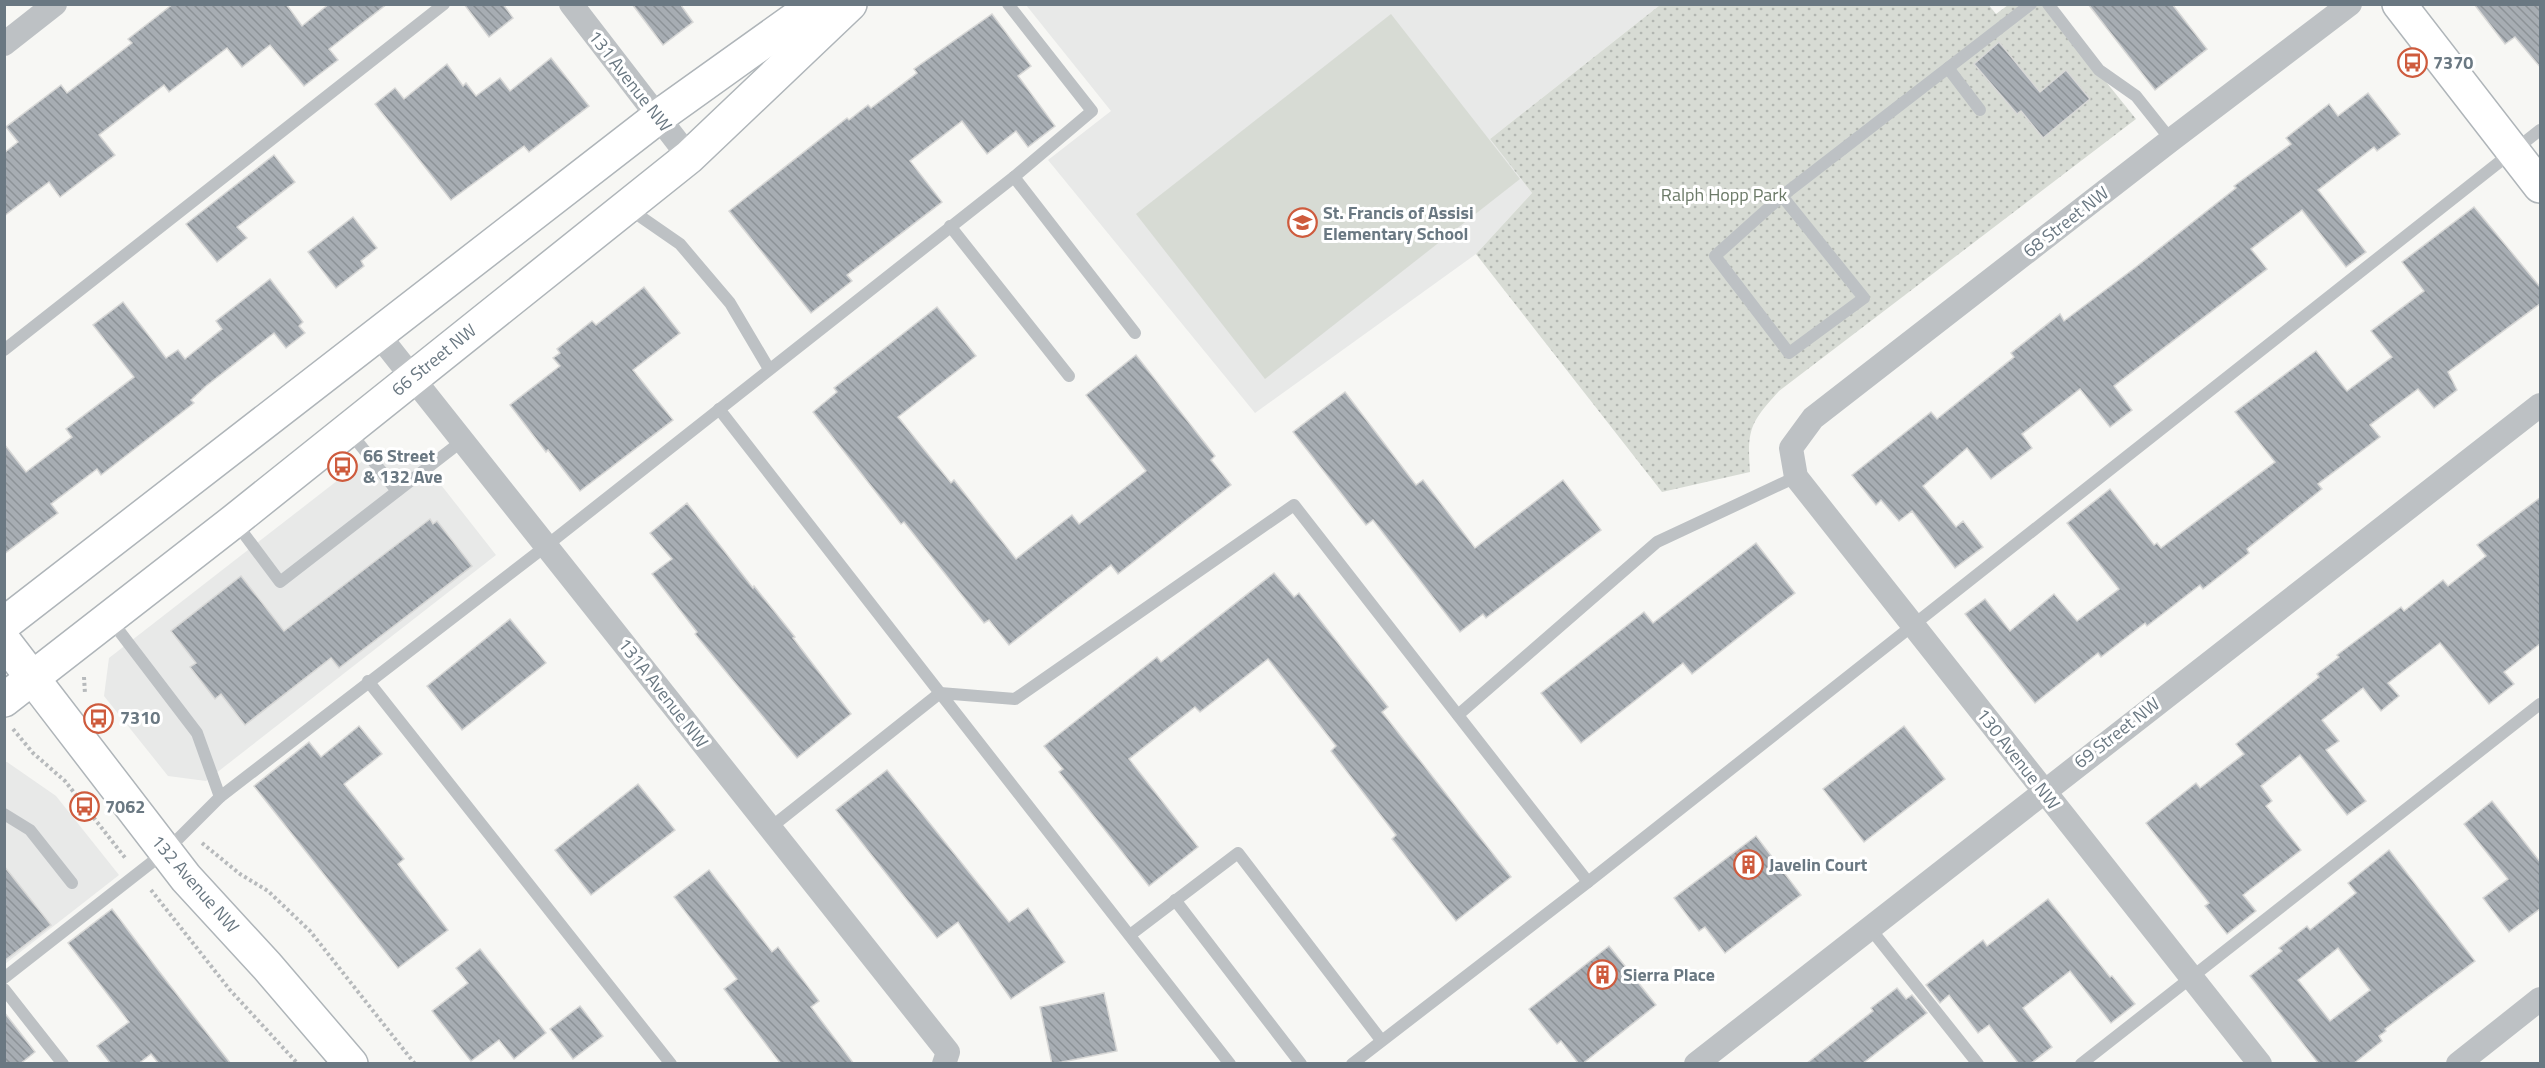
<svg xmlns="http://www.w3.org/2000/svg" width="2545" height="1068" font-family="'Titillium Web',sans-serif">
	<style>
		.built { fill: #e8e9e8 }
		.park { fill: url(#park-dots) }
		.pitch { fill: #d7dbd4 }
		.building { fill: url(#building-back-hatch); stroke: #d8d8d7; stroke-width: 1.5; fill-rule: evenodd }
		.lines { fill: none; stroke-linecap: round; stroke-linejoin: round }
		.secondary-casing { stroke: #afb5b9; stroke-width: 36 }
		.path { stroke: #b7babc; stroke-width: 4; stroke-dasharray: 3 3; stroke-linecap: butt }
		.lane { stroke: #bdc1c4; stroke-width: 12 }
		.street { stroke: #bdc1c4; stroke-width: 24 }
		.secondary { stroke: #fff; stroke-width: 33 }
		.labels { text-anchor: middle; stroke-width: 6; stroke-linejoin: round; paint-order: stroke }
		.poi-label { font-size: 18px; font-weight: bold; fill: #6a7882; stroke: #fff; text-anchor: start }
		.street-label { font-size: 18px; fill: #6a7882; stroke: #fff }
		.park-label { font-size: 18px; fill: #6c7a68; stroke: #fff }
	</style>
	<defs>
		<pattern id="park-dots" width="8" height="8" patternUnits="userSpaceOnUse" patternTransform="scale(1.5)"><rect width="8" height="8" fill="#d7dbd4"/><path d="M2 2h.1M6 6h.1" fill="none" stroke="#b2b6b1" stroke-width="1.8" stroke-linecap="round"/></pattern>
		<pattern id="building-back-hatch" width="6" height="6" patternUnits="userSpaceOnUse" patternTransform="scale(1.5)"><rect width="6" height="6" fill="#a7adb3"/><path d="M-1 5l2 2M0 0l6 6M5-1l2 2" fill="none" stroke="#8c9297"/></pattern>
	</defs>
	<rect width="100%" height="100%" fill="#f7f7f4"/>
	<g class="built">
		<polygon points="1026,5 1660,5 1490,139 1532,193 1476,254 1255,413 1048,160 1111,111"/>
		<polygon points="378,449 416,453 496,555 206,781 168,776 104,696 109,658"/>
		<polygon points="4,762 7,762 56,796 119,875 5,964"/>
	</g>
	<path class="park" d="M 1988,4 L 1996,14 L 2008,5 L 2044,5 L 2136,119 L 1779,391 C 1750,423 1747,429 1750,472 L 1662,492 L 1476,254 L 1532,193 L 1490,139 L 1660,5 Z"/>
	<polygon class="pitch" points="1391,14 1520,179 1265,379 1136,214"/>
	<g class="building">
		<polygon points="173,4 286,4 302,26 329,4 387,4 329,49 338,60 304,86 270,45 242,67 227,48 169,92 164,85 99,135 115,155 60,197 49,182 4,216 4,153 18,142 6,127 61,85 67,93 132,43 128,39"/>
		<polygon points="464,4 503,4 513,18 489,37"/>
		<polygon points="632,4 680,4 693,22 663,45"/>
		<polygon points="2088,4 2172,4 2207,49 2155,90"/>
		<polygon points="2474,4 2541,4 2541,68 2515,37 2505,44"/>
		<polygon points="992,14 1031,66 1018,76 1055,126 1028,147 1016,131 987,154 962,121 910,161 942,202 847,275 852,281 811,313 729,211 847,118 849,120 868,105 871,108 917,73 914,69"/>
		<polygon points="1999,42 2040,92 2066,70 2090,99 2043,138 2021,111 2017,114 1974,64"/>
		<polygon points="551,58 589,106 529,152 524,146 451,200 375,104 395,88 404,99 447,64 463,86 466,83 476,96 500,78 510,91"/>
		<polygon points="2368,93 2400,134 2377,151 2374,147 2318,190 2366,252 2346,267 2302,210 2251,249 2267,269 2114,386 2132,410 2110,427 2080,389 2022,434 2032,448 1991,479 1967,448 1923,486 1956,527 1963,521 1983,547 1955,568 1912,511 1899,521 1881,500 1876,505 1852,475 1931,412 1937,419 2014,357 2011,353 2060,314 2064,321 2136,267 2236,188 2234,186 2291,144 2286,138 2329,104 2338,116"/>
		<polygon points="274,155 295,182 237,227 247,238 217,262 186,224"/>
		<polygon points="2474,207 2541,288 2541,303 2448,372 2457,390 2434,408 2418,389 2370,425 2380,437 2318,484 2322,489 2247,549 2249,553 2203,589 2200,585 2147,626 2145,623 2101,657 2098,653 2035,703 1965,614 1985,599 2010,631 2054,594 2077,621 2119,589 2067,523 2110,489 2154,545 2157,543 2161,548 2275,462 2235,412 2316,351 2347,391 2392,357 2371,331 2424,291 2402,262"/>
		<polygon points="353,217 377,248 361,261 364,266 336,288 308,252"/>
		<polygon points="270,279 303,322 299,326 305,333 286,348 274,333 206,386 191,400 194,403 101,475 97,469 51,504 58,513 4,554 4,444 26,472 72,437 66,429 134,377 93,325 123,302 166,358 178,350 185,359 222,329 216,321"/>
		<polygon points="644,287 680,333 633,370 673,420 580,491 548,450 546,452 510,405 560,366 553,358 560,353 557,349 592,321 596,325"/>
		<polygon points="937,307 976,356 898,417 951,483 954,480 1016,559 1072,515 1079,524 1146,471 1086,395 1136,355 1215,456 1211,460 1231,485 1118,574 1111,565 1009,645 989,620 984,623 904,522 901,524 813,412 837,392 834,388"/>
		<polygon points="1345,392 1416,485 1423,480 1475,548 1563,480 1601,530 1486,618 1483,614 1460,632 1373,520 1366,525 1293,432"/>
		<polygon points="2541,497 2541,643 2504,672 2514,684 2489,704 2440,643 2388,683 2399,696 2381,711 2363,688 2322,720 2339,741 2326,750 2366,801 2347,815 2300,755 2261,786 2272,801 2266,806 2301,850 2243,895 2256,911 2227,934 2205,906 2209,903 2146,823 2196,783 2200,788 2244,754 2236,744 2319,677 2317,674 2339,657 2337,655 2401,607 2404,611 2443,580 2448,586 2486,556 2477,545"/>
		<polygon points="687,503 753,588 754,586 795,637 793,638 851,714 797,758 695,634 697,632 652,574 672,559 650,533"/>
		<polygon points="430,519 433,524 437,521 472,566 339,668 331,658 245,725 221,694 215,699 190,667 196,663 171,631 241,576 284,631"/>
		<polygon points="1756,543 1795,593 1692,674 1683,663 1581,743 1541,693 1644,612 1653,623"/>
		<polygon points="1274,573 1294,597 1299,593 1388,707 1382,712 1511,877 1456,921 1392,839 1396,835 1331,751 1336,746 1268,659 1200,712 1195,707 1129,759 1198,847 1149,886 1059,772 1063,769 1044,746 1157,657 1161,662"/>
		<polygon points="510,619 546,663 462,730 427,686"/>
		<polygon points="359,726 382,754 344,784 404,859 398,864 448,930 398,968 254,786 309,742 321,757"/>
		<polygon points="1904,726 1945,779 1864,842 1823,789"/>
		<polygon points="887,770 1009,922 1028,908 1065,962 1011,999 958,922 937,938 836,810"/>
		<polygon points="638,784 675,830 591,895 555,850"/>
		<polygon points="2492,801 2541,863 2541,908 2509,932 2483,898 2508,879 2464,824"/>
		<polygon points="1756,836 1801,895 1725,953 1705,927 1699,931 1674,898"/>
		<path d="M 2389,850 L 2475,961 L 2385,1029 L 2386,1031 L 2379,1036 L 2382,1041 L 2353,1064 L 2319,1064 L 2250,976 L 2282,951 L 2279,948 L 2307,926 L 2310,930 L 2356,893 L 2348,883 ZM 2338,948 L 2370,990 L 2330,1021 L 2298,980 Z"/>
		<polygon points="4,866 51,925 4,961"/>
		<polygon points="709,870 772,952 778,947 819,1001 811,1007 854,1064 781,1064 724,989 737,979 674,897"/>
		<polygon points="2048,899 2110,977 2112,976 2135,1004 2111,1023 2070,971 2023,1008 2052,1047 2030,1064 2019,1064 1989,1025 1978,1033 1949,995 1940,1003 1926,985 1983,940 1987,946"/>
		<polygon points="112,909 158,970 231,1064 159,1064 151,1054 138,1064 111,1064 97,1046 129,1022 68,943"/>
		<polygon points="1609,946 1656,1005 1582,1064 1579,1064 1561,1041 1557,1044 1529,1009"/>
		<polygon points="480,949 546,1033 514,1059 499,1040 471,1061 432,1011 468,983 456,968"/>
		<polygon points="1897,988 1906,999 1912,995 1927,1013 1862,1064 1806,1064 1873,1011 1871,1008"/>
		<polygon points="1104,993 1117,1051 1052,1064 1040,1007"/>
		<polygon points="580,1006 603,1036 573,1059 550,1029"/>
		<polygon points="4,1012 35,1052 20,1064 4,1064"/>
	</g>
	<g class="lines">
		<defs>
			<g id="secondary">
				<polyline points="2399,4 2540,186"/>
				<polyline points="4,624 658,117 816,4"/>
				<polyline points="4,641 186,878 267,966 351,1064"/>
				<polyline points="4,700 234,521 689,157 850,4"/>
			</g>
		</defs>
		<use href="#secondary" class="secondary-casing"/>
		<g class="path">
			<polyline points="84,677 85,694"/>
			<polyline points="13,729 33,753 65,781 126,859"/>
			<polyline points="202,843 240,874 268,891 310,931 415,1064"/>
			<polyline points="151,890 230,990 298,1064"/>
		</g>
		<g class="lane">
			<polyline points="2048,4 2099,70 2136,96 2171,140"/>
			<polyline points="1948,68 1980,110"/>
			<polyline points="1014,177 1135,333"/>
			<polyline points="1782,196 1864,298 1789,353 1715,256 1782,196 2031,4"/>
			<polyline points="628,208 680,244 730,303 769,369"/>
			<polyline points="950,226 1069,376"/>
			<polyline points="4,350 444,4"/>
			<polyline points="719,409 940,693 770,828"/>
			<polyline points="349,431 397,491"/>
			<polyline points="235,522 280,582 462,441"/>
			<polyline points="110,619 197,733 220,797"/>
			<polyline points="368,681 671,1064"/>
			<polyline points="1458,715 1657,542 1796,477"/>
			<polyline points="4,814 30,830 72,883"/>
			<polyline points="1175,900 1301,1064"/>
			<polyline points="1869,927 1978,1064"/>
			<polyline points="1130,935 1238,853 1381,1040"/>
			<polyline points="4,978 165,852 220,797 546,546 1014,177 1092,111 1008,4"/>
			<polyline points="4,989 63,1064"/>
			<polyline points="1230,1064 940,693 1015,699 1294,505 1588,882"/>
			<polyline points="1352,1064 1588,882 2540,130"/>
			<polyline points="2081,1064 2540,704"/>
		</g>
		<g class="street">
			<polyline points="571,4 689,157"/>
			<polyline points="4,44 55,4"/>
			<polyline points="377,333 948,1052 944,1064"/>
			<polyline points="1696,1064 2540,405"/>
			<polyline points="2260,1064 1796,477 1791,448 1813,418 2171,140 2350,4"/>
			<polyline points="2458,1064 2540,999"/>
		</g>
		<use href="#secondary" class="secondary"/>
	</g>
	<defs>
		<symbol id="bus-ring" viewBox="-11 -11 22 22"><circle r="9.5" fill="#fff" stroke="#ce5b3d" stroke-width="1.5"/><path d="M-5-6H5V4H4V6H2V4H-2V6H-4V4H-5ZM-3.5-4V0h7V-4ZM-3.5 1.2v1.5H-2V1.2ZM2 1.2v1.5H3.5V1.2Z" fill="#ce5b3d"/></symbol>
		<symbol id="school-ring" viewBox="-11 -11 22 22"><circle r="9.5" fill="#fff" stroke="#ce5b3d" stroke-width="1.5"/><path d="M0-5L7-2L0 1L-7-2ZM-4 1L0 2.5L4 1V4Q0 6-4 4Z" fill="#ce5b3d"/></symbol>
		<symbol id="building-ring" viewBox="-11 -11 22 22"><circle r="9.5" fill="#fff" stroke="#ce5b3d" stroke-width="1.5"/><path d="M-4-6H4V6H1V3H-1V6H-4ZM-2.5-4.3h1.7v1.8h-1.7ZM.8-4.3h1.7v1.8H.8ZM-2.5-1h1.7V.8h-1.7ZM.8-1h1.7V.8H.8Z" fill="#ce5b3d"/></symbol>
	</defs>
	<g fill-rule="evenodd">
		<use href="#bus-ring" x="2396" y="46" width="33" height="33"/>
		<use href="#school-ring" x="1286" y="206" width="33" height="33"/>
		<use href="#bus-ring" x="326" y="450" width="33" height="33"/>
		<use href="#bus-ring" x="82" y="702" width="33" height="33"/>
		<use href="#bus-ring" x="68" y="790" width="33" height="33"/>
		<use href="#building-ring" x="1732" y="848" width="33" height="33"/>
		<use href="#building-ring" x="1586" y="958" width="33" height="33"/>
	</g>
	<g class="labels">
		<g class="poi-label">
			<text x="2433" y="69">7370</text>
			<text x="1323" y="219">St. Francis of Assisi<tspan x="1323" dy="21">Elementary School</tspan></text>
			<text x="363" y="462">66 Street<tspan x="363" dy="21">&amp; 132 Ave</tspan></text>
			<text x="120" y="724">7310</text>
			<text x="105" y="813">7062</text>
			<text x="1769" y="871">Javelin Court</text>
			<text x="1623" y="981">Sierra Place</text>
		</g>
		<g class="street-label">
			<text transform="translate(630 81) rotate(52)" y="6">131 Avenue NW</text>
			<text transform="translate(2066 222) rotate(-38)" y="6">68 Street NW</text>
			<text transform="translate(434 360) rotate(-39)" y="6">66 Street NW</text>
			<text transform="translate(663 693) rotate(52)" y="6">131A Avenue NW</text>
			<text transform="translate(2117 733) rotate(-38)" y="6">69 Street NW</text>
			<text transform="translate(2018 759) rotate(52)" y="6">130 Avenue NW</text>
			<text transform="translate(195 884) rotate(49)" y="6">132 Avenue NW</text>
		</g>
		<g class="park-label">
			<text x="1724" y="201">Ralph Hopp Park</text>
		</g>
	</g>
	<rect width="2545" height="1068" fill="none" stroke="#6a7882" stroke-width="12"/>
</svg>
